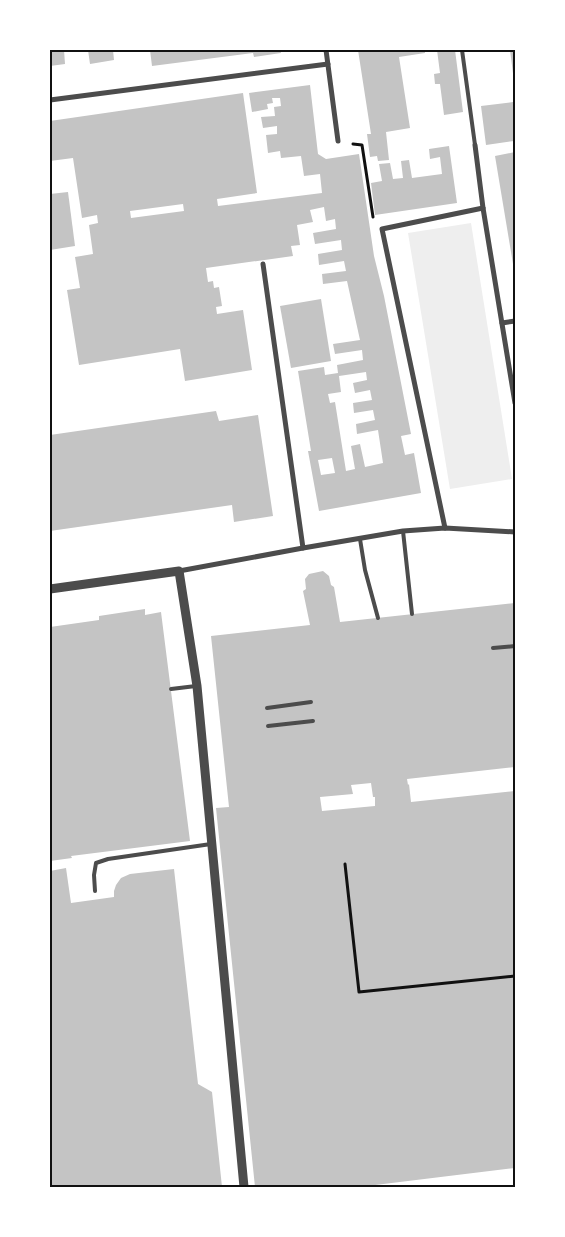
<svg xmlns="http://www.w3.org/2000/svg" width="565" height="1237" font-family="Jost,sans-serif">
	<style>
		.green { fill: #eee }
		.building { fill: #c4c4c4; fill-rule: evenodd }
		.lines { fill: none; stroke-linecap: round; stroke-linejoin: round }
		.path { stroke: #111; stroke-width: 3 }
		.service { stroke: #4c4c4c; stroke-width: 4 }
		.minor { stroke: #4c4c4c; stroke-width: 5 }
		.tertiary { stroke: #4c4c4c; stroke-width: 9 }
		.neatline { fill: none; stroke: #111; stroke-width: 2 }
	</style>
	<rect width="100%" height="100%" fill="#fff"/>
	<polygon class="green" points="471,223 512,479 450,489 408,233"/>
	<g class="building">
		<polygon points="50,50 64,50 65,64 50,66"/>
		<polygon points="88,50 113,50 114,60 90,64"/>
		<polygon points="150,50 280,50 281,53 254,57 253,53 152,66"/>
		<polygon points="358,50 425,50 425,53 399,57 410,128 386,132 389,160 378,161 377,156 370,157 367,134 371,134"/>
		<polygon points="437,50 455,50 463,112 444,115 440,84 435,84 434,74 440,73"/>
		<polygon points="510,50 515,50 515,81 514,81"/>
		<path d="M 310,85 L 318,154 L 326,159 L 359,154 L 374,256 L 384,296 L 411,434 L 401,436 L 405,455 L 414,453 L 421,493 L 319,511 L 308,451 L 311,451 L 298,371 L 324,367 L 325,375 L 338,373 L 337,365 L 363,360 L 362,350 L 335,354 L 333,344 L 360,340 L 347,281 L 323,284 L 322,274 L 346,271 L 344,261 L 319,265 L 318,254 L 342,250 L 341,240 L 315,244 L 313,233 L 336,229 L 335,219 L 326,221 L 324,207 L 310,210 L 313,222 L 297,225 L 300,245 L 291,246 L 293,256 L 206,268 L 208,282 L 213,281 L 214,288 L 219,287 L 222,306 L 216,307 L 217,314 L 243,310 L 252,370 L 185,381 L 180,349 L 79,365 L 67,290 L 80,288 L 75,257 L 93,254 L 89,225 L 98,223 L 97,215 L 82,218 L 73,158 L 50,161 L 50,121 L 243,93 L 257,193 L 217,199 L 218,206 L 322,193 L 320,174 L 304,176 L 301,156 L 281,158 L 280,151 L 268,153 L 266,135 L 277,134 L 277,126 L 263,128 L 261,117 L 275,116 L 274,107 L 281,106 L 280,98 L 272,98 L 273,103 L 267,104 L 268,109 L 252,112 L 249,93 ZM 183,204 L 184,211 L 131,218 L 130,211 ZM 366,372 L 367,380 L 353,383 L 355,393 L 370,390 L 372,400 L 353,403 L 354,413 L 373,410 L 375,420 L 356,424 L 357,434 L 378,430 L 383,463 L 365,467 L 360,444 L 351,446 L 355,469 L 346,471 L 335,402 L 330,403 L 328,394 L 341,392 L 339,376 ZM 332,458 L 335,473 L 321,475 L 318,460 Z"/>
		<polygon points="513,102 514,107 515,107 514,141 486,145 481,106"/>
		<polygon points="449,146 457,203 375,215 371,183 382,181 379,164 390,163 393,179 403,178 401,161 409,160 412,178 442,174 440,157 430,159 429,149"/>
		<polygon points="515,152 515,270 514,270 495,156"/>
		<polygon points="68,192 75,246 50,250 50,194"/>
		<polygon points="321,299 331,361 291,368 280,306"/>
		<polygon points="216,411 219,421 258,415 273,516 234,522 232,505 50,531 50,435"/>
		<path d="M 323,571 L 329,576 L 331,585 L 334,587 L 340,622 L 515,603 L 515,767 L 407,779 L 408,785 L 409,784 L 411,802 L 515,791 L 515,1168 L 359,1187 L 255,1187 L 216,808 L 229,807 L 211,636 L 310,625 L 303,591 L 306,589 L 305,579 L 309,574 ZM 371,783 L 373,797 L 375,797 L 375,806 L 322,811 L 320,797 L 353,794 L 351,785 Z"/>
		<polygon points="145,609 145,615 161,612 190,841 71,856 72,858 50,861 50,627 99,620 99,616"/>
		<polygon points="66,868 71,903 114,897 114,891 116,885 121,878 130,874 174,869 198,1084 212,1092 222,1187 50,1187 50,871"/>
	</g>
	<g class="lines">
		<g class="path">
			<polyline points="353,144 362,145 373,217"/>
			<polyline points="345,864 359,992 515,976"/>
		</g>
		<g class="service">
			<polyline points="462,50 475,145"/>
			<polyline points="403,531 412,614"/>
			<polyline points="360,539 365,570 378,618"/>
			<polyline points="493,648 515,646"/>
			<polyline points="171,689 196,686"/>
			<polyline points="267,708 311,702"/>
			<polyline points="268,726 313,721"/>
			<polyline points="95,891 94,875 96,863 108,859 211,844"/>
		</g>
		<g class="minor">
			<polyline points="326,50 338,141"/>
			<polyline points="50,100 328,64"/>
			<polyline points="475,145 483,208 515,403"/>
			<polyline points="263,264 303,548"/>
			<polyline points="502,323 515,321"/>
			<polyline points="445,528 382,229 483,208"/>
			<polyline points="179,571 303,548 403,531 445,528 515,532"/>
		</g>
		<polyline class="tertiary" points="50,589 179,571 197,686 244,1187"/>
	</g>
	<rect width="565" height="1237" fill="none" stroke="#ffffff" stroke-width="102"/>
	<rect x="51" y="51" width="463" height="1135" class="neatline"/>
</svg>
